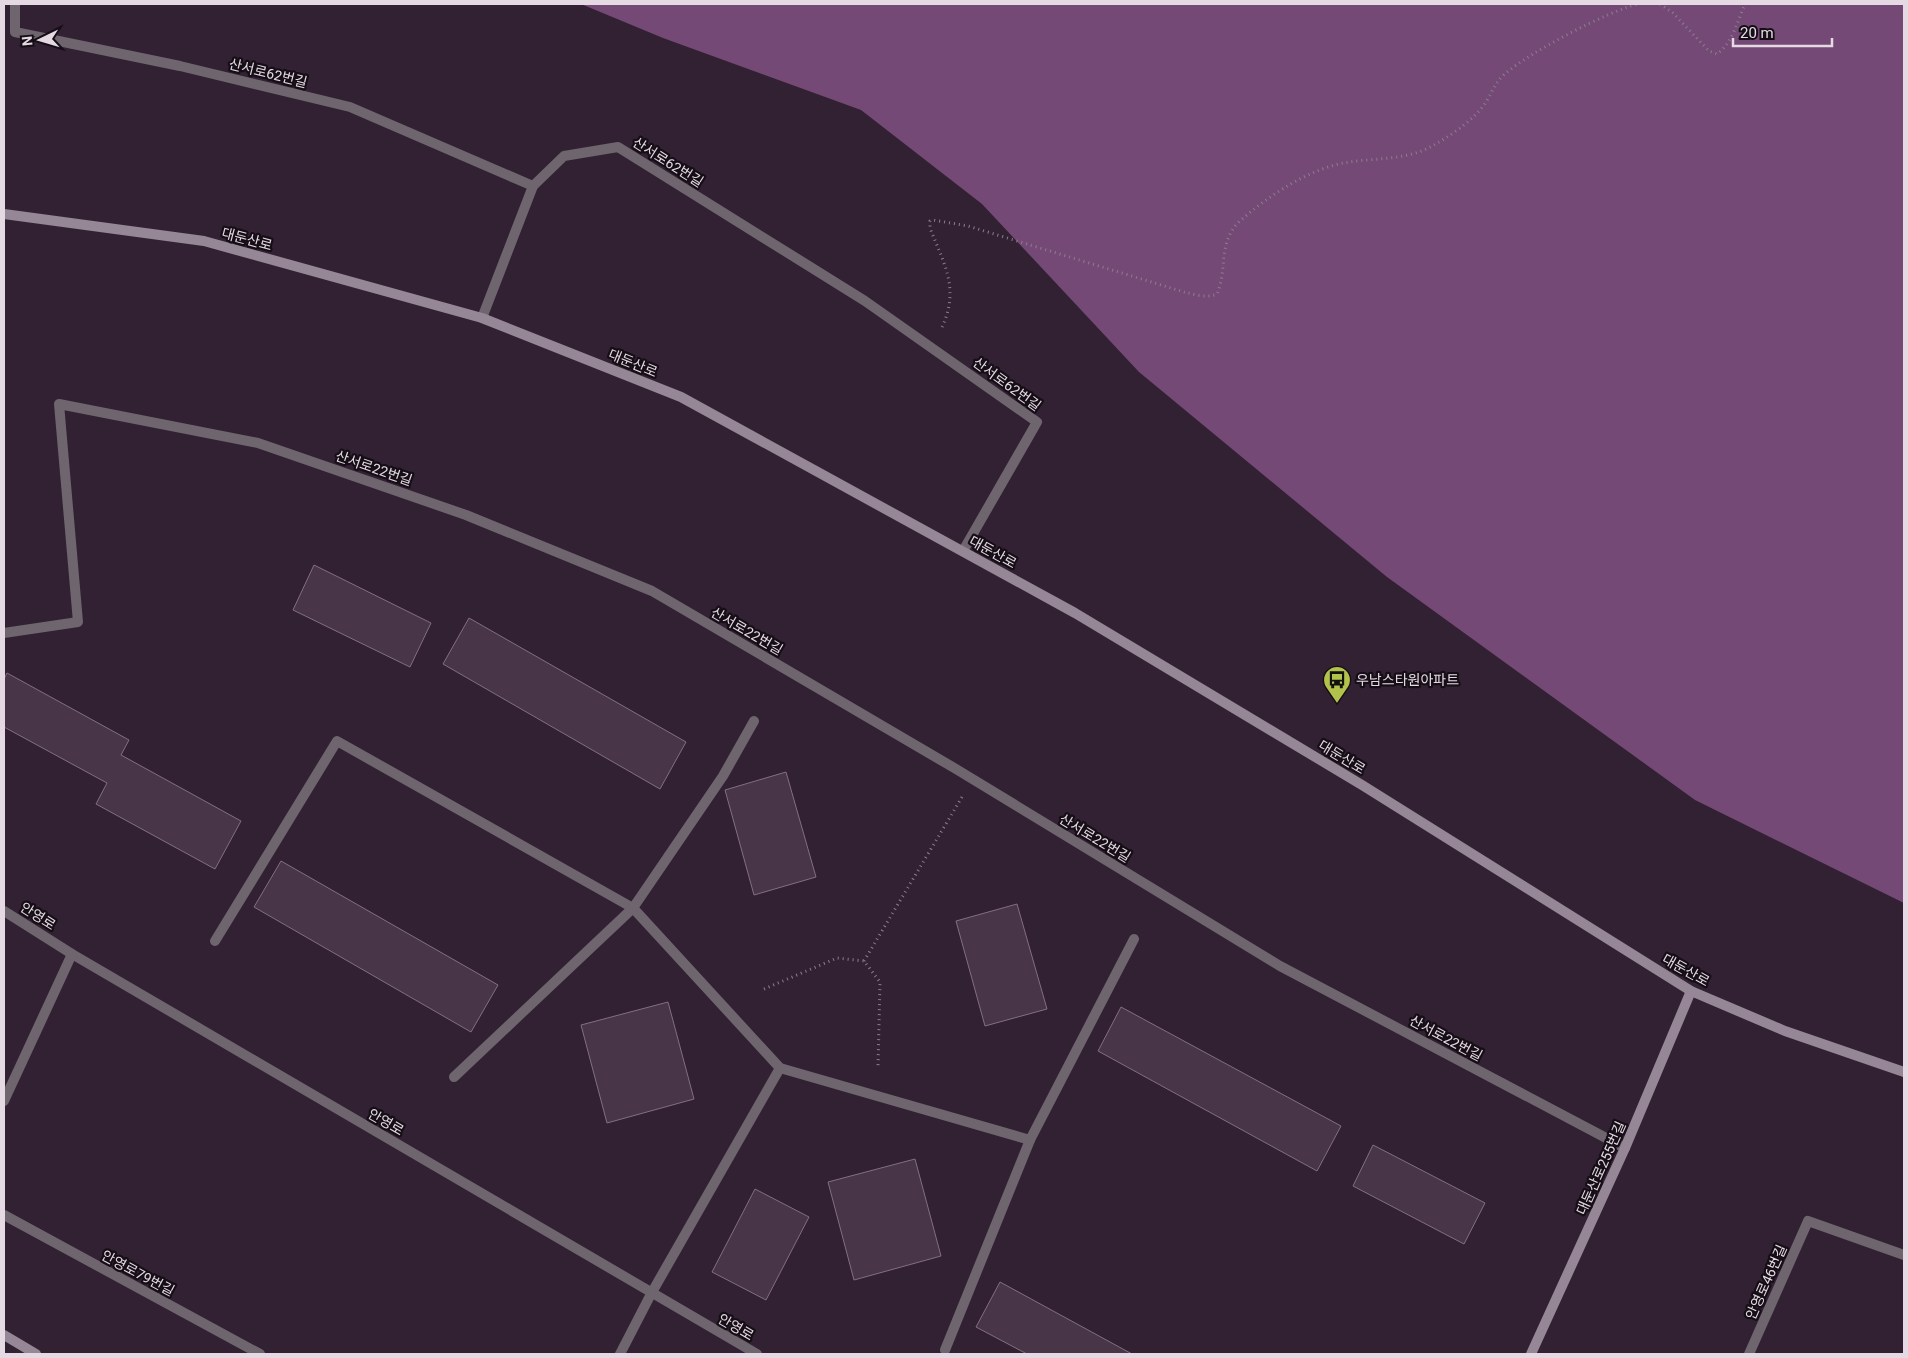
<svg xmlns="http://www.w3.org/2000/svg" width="1908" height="1358" font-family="Roboto,'Noto Sans KR',sans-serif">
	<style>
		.forest { fill: #744975 }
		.building { fill: #483648; stroke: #836f83 }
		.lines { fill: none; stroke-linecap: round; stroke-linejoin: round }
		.path { stroke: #8c7e8c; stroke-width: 3; stroke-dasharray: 1 4; stroke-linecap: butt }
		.service { stroke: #6e656e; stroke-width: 10 }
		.minor { stroke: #6e656e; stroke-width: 10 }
		.secondary { stroke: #958795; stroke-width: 10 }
		.labels { text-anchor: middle; stroke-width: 4.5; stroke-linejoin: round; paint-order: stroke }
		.street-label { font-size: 14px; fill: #e5d9e4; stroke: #160e16 }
		.poi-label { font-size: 14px; fill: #e5d9e4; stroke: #160e16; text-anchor: start }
	</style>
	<rect width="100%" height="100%" fill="#322132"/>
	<polygon class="forest" points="581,4 1904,4 1904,903 1695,800 1387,577 1139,372 982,204 861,110 663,38"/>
	<g class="building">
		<polygon points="314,565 431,623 410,667 293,610"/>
		<polygon points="469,618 686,742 660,789 443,664"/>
		<polygon points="7,673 129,740 121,755 241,821 215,869 96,804 107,783 4,727 4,679"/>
		<polygon points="786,772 816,877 754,895 725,790"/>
		<polygon points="281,861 498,985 471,1032 254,907"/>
		<polygon points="1017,904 1047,1009 985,1026 956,921"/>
		<polygon points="668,1002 694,1099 607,1123 581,1025"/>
		<polygon points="1121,1007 1341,1126 1317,1171 1098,1051"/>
		<polygon points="1373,1145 1485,1203 1464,1244 1353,1186"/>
		<polygon points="915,1159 941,1256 854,1280 828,1182"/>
		<polygon points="755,1189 809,1217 766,1300 712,1272"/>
		<polygon points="1000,1282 1132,1354 1027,1354 976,1327"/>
	</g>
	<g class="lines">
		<g class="path">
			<path d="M 1660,4 L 1673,13 L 1709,51 L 1717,54 C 1732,44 1738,20 1745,4"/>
			<path d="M 942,327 C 960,289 944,264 930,228 L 930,221 L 933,220 L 968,226 L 1184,292 C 1194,294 1206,299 1217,294 C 1228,269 1217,241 1241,220 C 1271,194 1310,168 1349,162 C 1377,158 1409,160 1434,145 C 1453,134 1474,120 1486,102 C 1493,91 1495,82 1505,74 C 1528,53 1608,11 1638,4"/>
			<polyline points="864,961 962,797"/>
			<polyline points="764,989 837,958 864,961 880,982 878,1067"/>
		</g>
		<g class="service">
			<polyline points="215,941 337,741 633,908 780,1068 651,1294"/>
			<polyline points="780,1068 1030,1140 1134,939"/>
			<polyline points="454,1077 633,908 723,776 754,721"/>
			<polyline points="945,1350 1030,1140"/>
		</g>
		<g class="minor">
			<polyline points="15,4 15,32 180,66 350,107 533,186"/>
			<polyline points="482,318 533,186 564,156 618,147 865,301 1037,422 963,551"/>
			<polyline points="4,633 78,622 59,404 258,443 466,515 652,591 956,769 1280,966 1625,1148"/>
			<polyline points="4,911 72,954 757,1354"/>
			<polyline points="4,1101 72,954"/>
			<polyline points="4,1215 260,1354"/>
			<polyline points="620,1354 651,1294"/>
			<polyline points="1749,1354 1808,1221 1904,1255"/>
		</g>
		<g class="secondary">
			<polyline points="4,214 204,241 482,318 681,397 1075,613 1362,785 1691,991 1785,1031 1904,1072"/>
			<polyline points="4,1335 36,1354"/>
			<polyline points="1531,1354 1625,1148 1691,991"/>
		</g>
	</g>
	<defs>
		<symbol id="bus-pin" viewBox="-11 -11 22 30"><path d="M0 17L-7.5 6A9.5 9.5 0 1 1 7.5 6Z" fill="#b3c24b" stroke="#160e16"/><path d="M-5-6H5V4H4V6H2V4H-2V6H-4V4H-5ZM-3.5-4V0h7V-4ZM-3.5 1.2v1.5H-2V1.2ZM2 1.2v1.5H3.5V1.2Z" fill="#111"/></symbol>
	</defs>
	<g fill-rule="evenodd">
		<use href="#bus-pin" x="1321" y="664" width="32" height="43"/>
	</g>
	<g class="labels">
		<g class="street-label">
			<text transform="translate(268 73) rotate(14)" y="5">산서로62번길</text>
			<text transform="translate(668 162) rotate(32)" y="5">산서로62번길</text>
			<text transform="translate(247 239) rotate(15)" y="5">대둔산로</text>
			<text transform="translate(633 363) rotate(22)" y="5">대둔산로</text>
			<text transform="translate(1007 384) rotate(36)" y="5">산서로62번길</text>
			<text transform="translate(374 468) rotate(19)" y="5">산서로22번길</text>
			<text transform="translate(993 552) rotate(29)" y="5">대둔산로</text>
			<text transform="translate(747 631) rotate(30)" y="5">산서로22번길</text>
			<text transform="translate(1342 757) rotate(31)" y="5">대둔산로</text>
			<text transform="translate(1095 838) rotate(31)" y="5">산서로22번길</text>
			<text transform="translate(38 916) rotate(32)" y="5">안영로</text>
			<text transform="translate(1686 970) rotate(29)" y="5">대둔산로</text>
			<text transform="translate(1446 1038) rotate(28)" y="5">산서로22번길</text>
			<text transform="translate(386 1122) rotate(30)" y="5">안영로</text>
			<text transform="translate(1601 1168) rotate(-66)" y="5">대둔산로255번길</text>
			<text transform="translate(138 1273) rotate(28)" y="5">안영로79번길</text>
			<text transform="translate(1766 1282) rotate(-66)" y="5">안영로46번길</text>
			<text transform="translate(736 1327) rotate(30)" y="5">안영로</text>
		</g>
		<g class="poi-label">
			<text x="1356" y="685">우남스타원아파트</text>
		</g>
	</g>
	<rect width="1908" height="1358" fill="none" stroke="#e5d9e4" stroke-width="10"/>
	<g transform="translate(40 40) rotate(265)" stroke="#160e16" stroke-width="4" paint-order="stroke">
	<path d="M0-4L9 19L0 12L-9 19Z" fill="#e5d9e4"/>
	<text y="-8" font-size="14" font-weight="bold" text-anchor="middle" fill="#e5d9e4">N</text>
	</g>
	<path d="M1733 38v8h99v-8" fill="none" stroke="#e5d9e4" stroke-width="2.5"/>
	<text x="1740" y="38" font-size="15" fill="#e5d9e4" stroke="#160e16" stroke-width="4" paint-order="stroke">20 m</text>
</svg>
